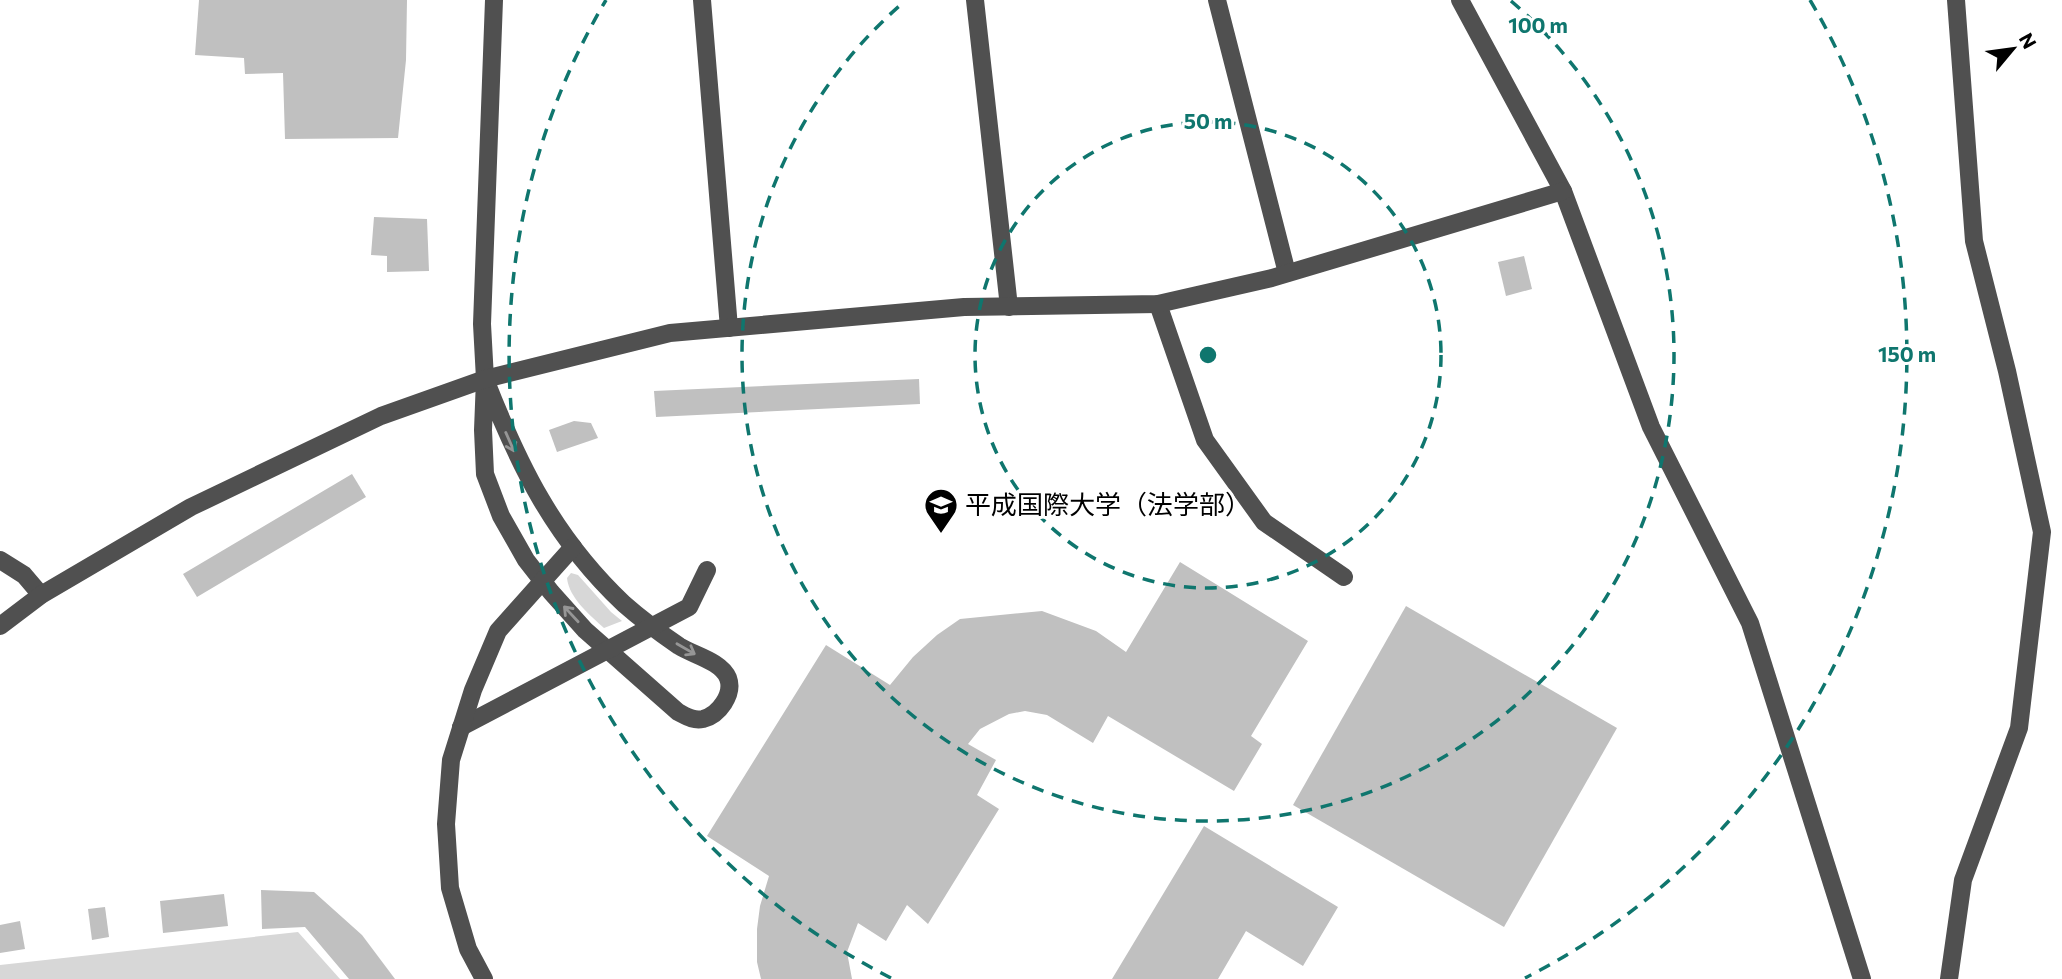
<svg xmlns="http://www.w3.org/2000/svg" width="2062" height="979" font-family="Commissioner,'Noto Sans JP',sans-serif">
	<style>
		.green { fill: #d7d7d7 }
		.building { fill: #c0c0c0 }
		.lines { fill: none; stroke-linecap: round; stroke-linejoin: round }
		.minor { stroke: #505050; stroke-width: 18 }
		.oneway { stroke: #969696 }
		.ring { fill: none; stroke: #0f766e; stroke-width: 3.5; stroke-dasharray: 12 9 }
		.labels { text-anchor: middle; stroke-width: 6; stroke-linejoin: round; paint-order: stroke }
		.poi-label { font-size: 26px; fill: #000; stroke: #fff; text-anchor: start }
		.centre { fill: #0f766e; stroke: #fff; stroke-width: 3.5 }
		.ring-label { font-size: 21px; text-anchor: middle; font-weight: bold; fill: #0f766e; stroke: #fff; stroke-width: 6; stroke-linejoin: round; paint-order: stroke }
	</style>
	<rect width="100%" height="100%" fill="#fff"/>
	<g class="green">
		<path d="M 571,573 L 578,575 L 611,612 L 622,621 L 604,628 C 590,615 569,598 567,578 Z"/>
		<polygon points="298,932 340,979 0,979 0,965"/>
	</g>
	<g class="building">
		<polygon points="199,0 407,0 406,60 398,138 285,139 283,73 245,74 244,58 195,55"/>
		<polygon points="374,217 427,219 429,271 387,272 387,256 371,255"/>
		<polygon points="1524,256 1532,289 1506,296 1498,262"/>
		<polygon points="919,379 920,404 656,417 654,391"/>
		<polygon points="574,421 591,423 598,438 557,452 549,430"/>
		<polygon points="352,474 366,497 197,597 183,574"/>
		<polygon points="1180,562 1308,641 1251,736 1262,744 1234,791 1108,716 1093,743 1047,715 1025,711 1009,714 980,729 968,744 996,760 977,795 999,809 928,924 907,905 886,941 858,923 847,952 852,979 761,979 757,962 757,929 760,906 769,876 707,836 826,645 890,685 913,657 937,635 960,619 1042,611 1096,631 1126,652"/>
		<polygon points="1406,606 1617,728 1504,927 1293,805"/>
		<polygon points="1204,826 1338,907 1303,966 1246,931 1218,979 1112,979"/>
		<polygon points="261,890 314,892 362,935 395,979 349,979 305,927 262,929"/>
		<polygon points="224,894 228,926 163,933 160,901"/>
		<polygon points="105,907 109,937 92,940 88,909"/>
		<polygon points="20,921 25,949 0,953 0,925"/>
	</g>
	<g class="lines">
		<g class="minor">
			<polyline points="702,0 729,328"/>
			<polyline points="975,0 1009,307"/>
			<polyline points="1217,0 1287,273"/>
			<polyline points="1460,0 1563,191 1651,427 1750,623 1862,979"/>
			<polyline points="1158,304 1205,440 1264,522 1344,577"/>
			<path d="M 485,379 C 519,466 554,538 624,604 C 641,619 660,633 679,646 C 693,655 721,661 728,678 C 734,694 719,715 703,719 C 693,721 686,716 678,712 L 585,630 L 551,592 L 526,560 L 501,516 L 485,474 L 483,430 L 485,379 L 482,324 L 494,0"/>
			<polyline points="0,560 24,575 41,595"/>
			<polyline points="0,626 41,595 191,507 381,416 485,379 670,333 964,307 1158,304 1272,278 1563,191"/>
			<polyline points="461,727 689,607 707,570"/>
			<polyline points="484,979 468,949 450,888 446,824 451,760 473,690 498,631 573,547"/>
			<polyline points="1949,979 1963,880 2019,728 2042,532 2007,371 1974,241 1956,0"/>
		</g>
	</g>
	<defs><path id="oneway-shaft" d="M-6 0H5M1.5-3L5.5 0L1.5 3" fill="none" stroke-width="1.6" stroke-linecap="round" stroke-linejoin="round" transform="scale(1.75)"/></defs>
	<g class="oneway">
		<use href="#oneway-shaft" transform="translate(510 442) rotate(66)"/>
		<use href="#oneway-shaft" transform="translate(571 614) rotate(-133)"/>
		<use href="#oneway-shaft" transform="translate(686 649) rotate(30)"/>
	</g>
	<g class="ring">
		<circle cx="1208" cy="355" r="233"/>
		<path d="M1511 1A466 466 0 1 1 905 1"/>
		<path d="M891 978A699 699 0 0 1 606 0M1810 0A699 699 0 0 1 1525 978"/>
	</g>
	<defs>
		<symbol id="university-pin" viewBox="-11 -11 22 30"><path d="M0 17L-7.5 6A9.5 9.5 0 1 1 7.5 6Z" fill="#000" stroke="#fff"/><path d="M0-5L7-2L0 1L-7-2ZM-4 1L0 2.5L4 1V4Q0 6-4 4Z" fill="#fff"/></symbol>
	</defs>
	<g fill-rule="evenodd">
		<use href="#university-pin" x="922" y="486" width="38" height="52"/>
	</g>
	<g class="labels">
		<g class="poi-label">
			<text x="965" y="514">平成国際大学（法学部）</text>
		</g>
	</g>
	<circle cx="1208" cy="355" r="10" class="centre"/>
	<g class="ring-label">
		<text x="1538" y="33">100 m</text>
		<text x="1208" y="129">50 m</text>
		<text x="1907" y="362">150 m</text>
	</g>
	<g transform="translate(2013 49) rotate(61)" stroke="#ffffff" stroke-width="5" paint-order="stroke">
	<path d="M0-5L12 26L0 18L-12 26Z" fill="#000000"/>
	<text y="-10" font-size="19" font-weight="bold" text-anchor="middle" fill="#000000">N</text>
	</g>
</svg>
